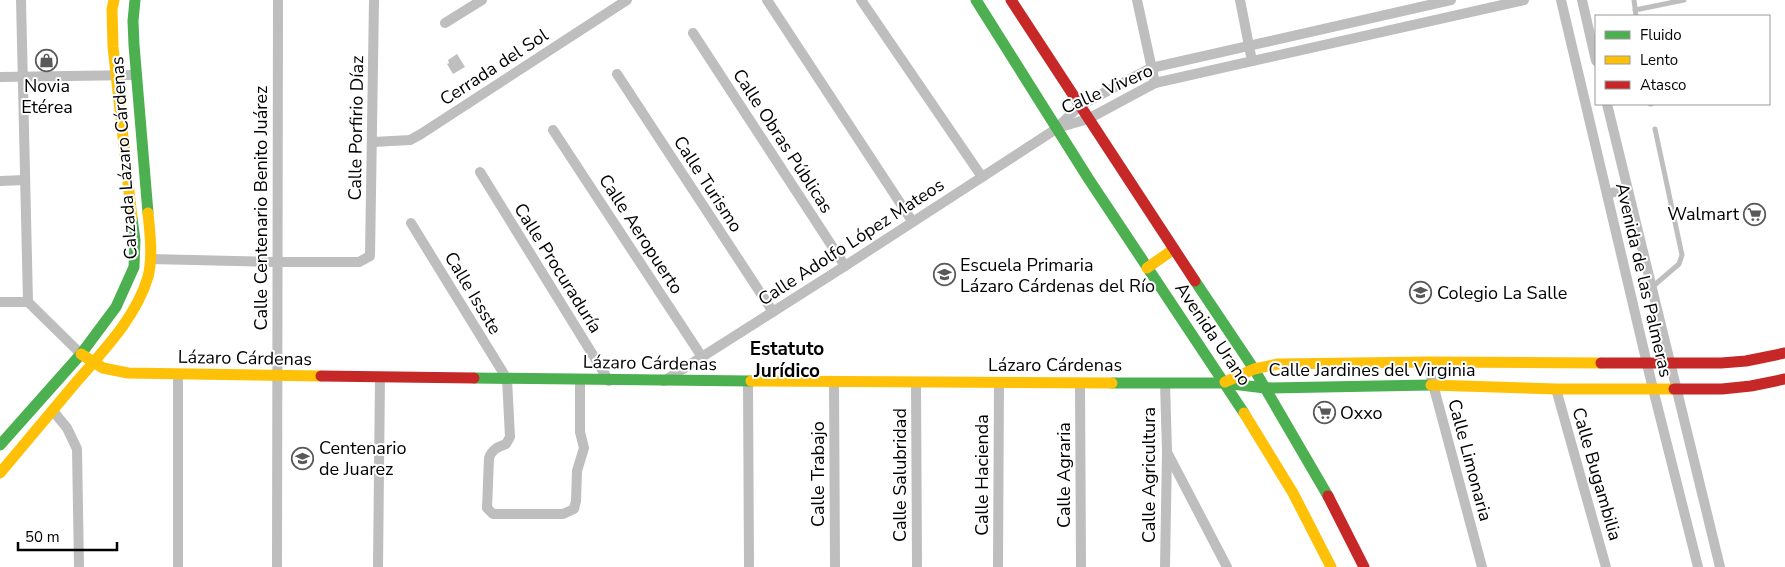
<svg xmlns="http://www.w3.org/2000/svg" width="1785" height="567" font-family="'Nunito Sans',sans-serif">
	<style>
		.water { fill: #bfbfbf }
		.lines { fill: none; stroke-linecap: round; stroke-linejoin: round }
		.lane { stroke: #bebebe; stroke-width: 5 }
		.street { stroke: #bebebe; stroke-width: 10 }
		.fast { stroke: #4caf50; stroke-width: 11 }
		.slow { stroke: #ffc107; stroke-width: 11 }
		.jam { stroke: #c62828; stroke-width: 11 }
		.labels { text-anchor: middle; stroke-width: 4; stroke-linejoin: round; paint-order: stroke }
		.street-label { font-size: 18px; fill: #000; stroke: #fff }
		.poi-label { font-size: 18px; fill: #000; stroke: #fff; text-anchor: start }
		.neighbourhood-label { font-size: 19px; font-weight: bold; fill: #000; stroke: #fff }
	</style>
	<rect width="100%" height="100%" fill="#fff"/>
	<polygon class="water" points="457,54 465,67 453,74 447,64 449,63 448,60"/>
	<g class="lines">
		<g class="lane">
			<polyline points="1634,0 1636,16"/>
			<polyline points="1635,10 1684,0"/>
			<polyline points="1650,104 1651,104"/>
			<polyline points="1651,288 1679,264 1682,255 1655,129"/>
		</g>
		<g class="street">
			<polyline points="21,0 28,302"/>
			<polyline points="767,0 912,221"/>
			<polyline points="861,0 982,177"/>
			<polyline points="1137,0 1155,83"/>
			<polyline points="1240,0 1252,61"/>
			<polyline points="1561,0 1653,389 1698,567"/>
			<polyline points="1582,0 1596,61"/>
			<polyline points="445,23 482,0"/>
			<polyline points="693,33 845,266"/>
			<polyline points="617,74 773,312"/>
			<polyline points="0,77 137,75"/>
			<polyline points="1607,104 1720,567"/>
			<polyline points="1057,128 1088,119 1155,83 1524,0"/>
			<polyline points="553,130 702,357"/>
			<polyline points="373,142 410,140 421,134 627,0"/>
			<polyline points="480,172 609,381"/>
			<polyline points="0,181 25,180"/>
			<polyline points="1607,194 1627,189"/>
			<path d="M 411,223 L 507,379 L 510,437 L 506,444 C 498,447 492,449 489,458 L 487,508 L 493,514 L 563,514 L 574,509 L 576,501 L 577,471 L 584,448 L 580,432 L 580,380"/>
			<polyline points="150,259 278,262 359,262 370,256 374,0"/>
			<polyline points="0,302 28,302 81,354"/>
			<polyline points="1427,362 1482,567"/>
			<polyline points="664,381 845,266 1056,129 1079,106 1151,68 1451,0"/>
			<polyline points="748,382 749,567"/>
			<polyline points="834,382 835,567"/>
			<polyline points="916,382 917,567"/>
			<polyline points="1080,383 1081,567"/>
			<polyline points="1165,383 1167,451 1165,567"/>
			<polyline points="1556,389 1606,567"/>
			<polyline points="53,411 67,428 77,449 79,567"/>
			<polyline points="1167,452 1227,567"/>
			<polyline points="178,567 178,374"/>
			<polyline points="277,567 278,0"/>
			<polyline points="378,567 380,377"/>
			<polyline points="998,567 999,382"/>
		</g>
		<g class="fast">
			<polyline points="135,0 133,21 134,45 148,213"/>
			<polyline points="976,0 1088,178 1244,413"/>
			<polyline points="1195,281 1254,369 1328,496"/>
			<polyline points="474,378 751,381"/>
			<polyline points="1112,383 1224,383 1265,388 1431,385"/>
			<polyline points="0,445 81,354 116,307 134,267 135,240 132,218"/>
		</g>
		<g class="slow">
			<polyline points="114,0 112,9 113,47 132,218"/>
			<polyline points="1147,268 1174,249"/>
			<polyline points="81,354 103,368 128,373 321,376"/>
			<polyline points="751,381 1112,383"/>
			<polyline points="1225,382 1254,369 1278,364 1427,362 1601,363"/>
			<polyline points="1431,385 1556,389 1674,389"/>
			<polyline points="1244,413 1293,493 1331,567"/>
			<path d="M 0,473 C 26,442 52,411 78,380 C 105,349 136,317 148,277 C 153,257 150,233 148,213"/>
		</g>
		<g class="jam">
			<polyline points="1011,0 1195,281"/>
			<polyline points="1601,363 1721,363 1746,361 1785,353"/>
			<polyline points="321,376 474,378"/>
			<polyline points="1674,389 1722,389 1751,386 1785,379"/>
			<polyline points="1328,496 1364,567"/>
		</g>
	</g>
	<defs>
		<symbol id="shop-ring" viewBox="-11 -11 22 22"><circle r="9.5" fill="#fff" stroke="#595959" stroke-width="1.5"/><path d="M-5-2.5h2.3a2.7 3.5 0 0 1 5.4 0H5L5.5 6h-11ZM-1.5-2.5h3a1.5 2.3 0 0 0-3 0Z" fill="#595959"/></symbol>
		<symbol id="supermarket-ring" viewBox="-11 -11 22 22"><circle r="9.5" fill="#fff" stroke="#595959" stroke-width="1.5"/><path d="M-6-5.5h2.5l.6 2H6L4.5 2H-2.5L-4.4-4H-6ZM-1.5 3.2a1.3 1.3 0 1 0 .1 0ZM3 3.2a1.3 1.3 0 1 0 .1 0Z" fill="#595959"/></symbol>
		<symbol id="school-ring" viewBox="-11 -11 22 22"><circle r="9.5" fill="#fff" stroke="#595959" stroke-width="1.5"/><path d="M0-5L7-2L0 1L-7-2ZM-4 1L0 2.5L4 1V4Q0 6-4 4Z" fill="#595959"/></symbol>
		<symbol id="university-ring" viewBox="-11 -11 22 22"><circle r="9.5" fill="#fff" stroke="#595959" stroke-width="1.5"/><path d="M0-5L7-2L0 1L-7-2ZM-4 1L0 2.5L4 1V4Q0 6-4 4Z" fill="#595959"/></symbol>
	</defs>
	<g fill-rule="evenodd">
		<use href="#shop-ring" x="34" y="48" width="25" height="25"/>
		<use href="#supermarket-ring" x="1742" y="202" width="25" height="25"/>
		<use href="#school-ring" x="932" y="262" width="25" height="25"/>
		<use href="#university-ring" x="1408" y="280" width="25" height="25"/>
		<use href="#supermarket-ring" x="1312" y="400" width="25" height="25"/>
		<use href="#school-ring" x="290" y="446" width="25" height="25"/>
	</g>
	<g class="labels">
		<g class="street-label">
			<text transform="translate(494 67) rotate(-33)" y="6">Cerrada del Sol</text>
			<text transform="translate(1107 89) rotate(-24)" y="6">Calle Vivero</text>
			<text transform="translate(356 128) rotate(-89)" y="6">Calle Porfirio Díaz</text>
			<text transform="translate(783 141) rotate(57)" y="6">Calle Obras Públicas</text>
			<text transform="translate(124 158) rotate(-94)" y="6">Calzada Lázaro Cárdenas</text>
			<text transform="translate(708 184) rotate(57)" y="6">Calle Turismo</text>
			<text transform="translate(261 208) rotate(-90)" y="6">Calle Centenario Benito Juárez</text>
			<text transform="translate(641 234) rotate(57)" y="6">Calle Aeropuerto</text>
			<text transform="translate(851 242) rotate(-33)" y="6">Calle Adolfo López Mateos</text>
			<text transform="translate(558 268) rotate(58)" y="6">Calle Procuraduría</text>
			<text transform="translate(1644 280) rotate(77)" y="6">Avenida de las Palmeras</text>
			<text transform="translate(473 293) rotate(59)" y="6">Calle Issste</text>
			<text transform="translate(1213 334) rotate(56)" y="6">Avenida Urano</text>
			<text transform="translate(245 358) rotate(1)" y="6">Lázaro Cárdenas</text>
			<text transform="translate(650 363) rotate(1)" y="6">Lázaro Cárdenas</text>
			<text x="1055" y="371">Lázaro Cárdenas</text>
			<text x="1372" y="376">Calle Jardines del Virginia</text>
			<text transform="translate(1470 460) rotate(75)" y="6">Calle Limonaria</text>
			<text transform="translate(818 474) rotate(-90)" y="6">Calle Trabajo</text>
			<text transform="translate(1597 474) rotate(74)" y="6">Calle Bugambilia</text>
			<text transform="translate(900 475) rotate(-90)" y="6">Calle Salubridad</text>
			<text transform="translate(982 475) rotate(-90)" y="6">Calle Hacienda</text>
			<text transform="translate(1064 475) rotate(-90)" y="6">Calle Agraria</text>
			<text transform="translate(1149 475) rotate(-90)" y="6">Calle Agricultura</text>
		</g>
		<g class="poi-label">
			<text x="47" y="92" text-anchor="middle">Novia<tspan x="47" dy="21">Etérea</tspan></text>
			<text x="1739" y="220" text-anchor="end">Walmart</text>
			<text x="960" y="271">Escuela Primaria<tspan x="960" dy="21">Lázaro Cárdenas del Río</tspan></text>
			<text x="1437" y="299">Colegio La Salle</text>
			<text x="1340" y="419">Oxxo</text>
			<text x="319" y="454">Centenario<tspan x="319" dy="21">de Juarez</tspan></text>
		</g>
		<g class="neighbourhood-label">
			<text x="787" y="355">Estatuto<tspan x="787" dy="22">Jurídico</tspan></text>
		</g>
	</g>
	<rect x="1595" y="15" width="175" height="90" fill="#ffffff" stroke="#999999"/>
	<rect x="1605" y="31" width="25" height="8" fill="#4caf50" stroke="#999999"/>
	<text x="1640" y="40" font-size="15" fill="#000000">Fluido</text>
	<rect x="1605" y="56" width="25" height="8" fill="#ffc107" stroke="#999999"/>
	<text x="1640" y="65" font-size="15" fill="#000000">Lento</text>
	<rect x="1605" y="81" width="25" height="8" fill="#c62828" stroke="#999999"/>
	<text x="1640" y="90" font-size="15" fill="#000000">Atasco</text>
	<path d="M18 542v8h99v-8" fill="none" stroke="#000000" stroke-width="2.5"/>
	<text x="25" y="542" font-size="15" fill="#000000" stroke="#ffffff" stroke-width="4" paint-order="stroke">50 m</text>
</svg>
